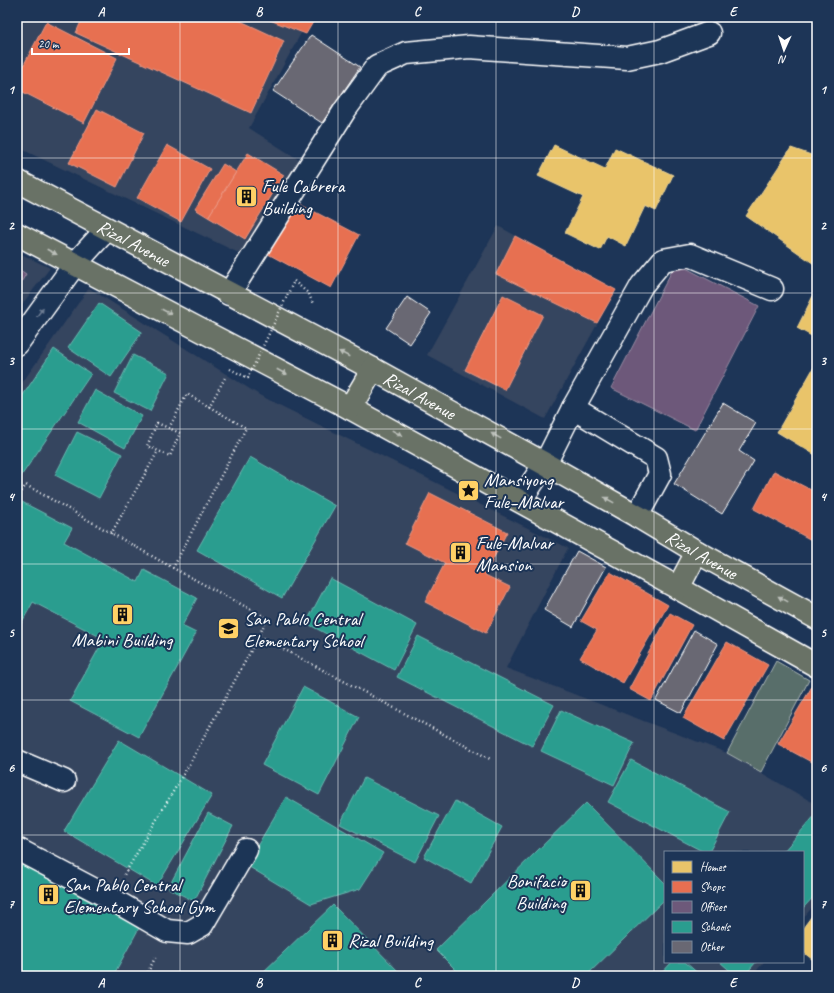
<svg xmlns="http://www.w3.org/2000/svg" width="834" height="993" font-family="Caveat,sans-serif">
	<style>
		.built { fill: #34445f }
		.green { fill: #586e6a; stroke: #acb6b4 }
		.homes { fill: #e9c46a; stroke: #f0d697 }
		.shops { fill: #e76f51; stroke: #ee9a85 }
		.offices { fill: #6d597a; stroke: #998ba2 }
		.schools { fill: #2a9d8f; stroke: #6abab1 }
		.building { fill: #696873; stroke: #fff }
		.lines { fill: none; stroke-linecap: round; stroke-linejoin: round }
		.minor-casing { stroke: #fff; stroke-width: 25 }
		.major-casing { stroke: #fff; stroke-width: 25 }
		.path { stroke: #fff; stroke-width: 2.5; stroke-dasharray: 1 3; stroke-linecap: butt }
		.minor { stroke: #1d3557; stroke-width: 22 }
		.major { stroke: #697266; stroke-width: 22 }
		.path-bridge { stroke: #fff; stroke-width: 2.5; stroke-dasharray: 1 3; stroke-linecap: butt }
		.oneway { fill: #bcc0ba }
		.oneway2 { fill: #6c7c92 }
		.grid { fill: none; stroke: #fff; stroke-width: 1; stroke-opacity: 0.55 }
		.labels { text-anchor: middle; stroke-width: 4; stroke-linejoin: round; paint-order: stroke }
		.poi-label { font-size: 19px; fill: #fff; stroke: #1d3557; text-anchor: start }
		.street-label { font-size: 19px; fill: #fff; stroke: #1d3557 }
		.neatline { fill: none; stroke: #fff; stroke-width: 1.5 }
		.grid-label { font-size: 13px; text-anchor: middle; font-weight: bold; fill: #fff }
	</style>
	<rect width="100%" height="100%" fill="#1d3557"/>
	<filter id="ink" filterUnits="userSpaceOnUse"><feTurbulence type="fractalNoise" baseFrequency=".025" numOctaves="2"/><feDisplacementMap in="SourceGraphic" scale="8" xChannelSelector="R" yChannelSelector="G"/><feConvolveMatrix kernelMatrix="1 2 1 2 8 2 1 2 1" color-interpolation-filters="sRGB"/></filter>
	<g filter="url(#ink)">
		<g class="built">
			<polygon points="17,17 310,17 249,128 301,161 247,257 17,147"/>
			<polygon points="498,226 616,290 545,419 427,355"/>
			<polygon points="17,252 50,268 17,311"/>
			<polygon points="89,288 261,396 568,548 506,668 727,753 817,805 817,902 803,918 803,852 665,852 665,962 764,962 752,976 17,976 17,390"/>
		</g>
		<polygon class="green" points="776,661 809,680 761,772 727,753"/>
		<g class="homes">
			<polygon points="554,145 605,169 615,148 673,175 656,211 645,206 626,246 607,236 600,250 565,233 583,197 538,176"/>
			<polygon points="791,148 817,157 817,266 746,216"/>
			<polygon points="817,288 817,339 797,328"/>
			<polygon points="814,367 817,368 817,456 777,432"/>
			<polygon points="817,909 817,963 803,952 803,928"/>
		</g>
		<g class="shops">
			<polygon points="83,17 232,17 284,41 251,113 76,33"/>
			<polygon points="262,17 316,17 306,34"/>
			<polygon points="46,22 117,58 84,123 17,89 17,78"/>
			<polygon points="97,109 144,133 117,187 69,163"/>
			<polygon points="167,145 210,169 181,222 137,198"/>
			<polygon points="248,153 284,175 245,239 208,217"/>
			<polygon points="223,164 236,172 208,217 195,209"/>
			<polygon points="296,202 359,235 331,288 268,254"/>
			<polygon points="515,236 616,290 597,323 496,274"/>
			<polygon points="503,295 543,315 505,390 465,370"/>
			<polygon points="774,471 817,493 817,543 754,509"/>
			<polygon points="430,493 507,532 485,575 510,587 486,633 425,602 445,563 405,543"/>
			<polygon points="610,572 668,605 623,683 580,658 597,630 581,621"/>
			<polygon points="670,613 692,625 651,701 629,689"/>
			<polygon points="727,642 768,665 724,741 683,718"/>
			<polygon points="814,683 817,685 817,760 815,764 778,744"/>
		</g>
		<g class="offices">
			<polygon points="676,263 759,306 695,430 611,388"/>
			<polygon points="17,268 26,274 17,289"/>
		</g>
		<g class="schools">
			<polygon points="99,303 142,332 111,377 68,348"/>
			<polygon points="54,349 91,374 17,482 17,404"/>
			<polygon points="133,355 169,373 150,411 114,393"/>
			<polygon points="95,390 142,416 125,448 78,422"/>
			<polygon points="77,432 122,454 99,498 55,475"/>
			<polygon points="250,457 335,506 282,598 197,550"/>
			<polygon points="22,502 72,528 64,542 138,582 144,570 197,598 182,626 196,633 139,737 70,701 104,639 33,602 17,631 17,511"/>
			<polygon points="330,578 417,625 394,670 306,623"/>
			<polygon points="418,636 554,705 532,746 397,677"/>
			<polygon points="303,687 359,717 319,795 262,765"/>
			<polygon points="561,710 634,743 614,785 541,751"/>
			<polygon points="119,740 212,795 157,886 64,831"/>
			<polygon points="631,760 730,812 709,852 704,852 608,802"/>
			<polygon points="364,778 439,816 415,862 340,824"/>
			<polygon points="286,797 383,853 360,889 311,904 246,865"/>
			<polygon points="455,801 502,827 471,883 424,857"/>
			<polygon points="586,803 665,883 665,899 586,976 462,976 436,950"/>
			<polygon points="208,813 233,826 194,901 168,888"/>
			<polygon points="817,813 817,893 803,908 803,852 783,852"/>
			<polygon points="17,862 139,928 113,976 17,976"/>
			<polygon points="333,905 403,976 259,976"/>
			<polygon points="672,962 685,962 701,976 659,976"/>
			<polygon points="720,962 756,962 744,976 736,976"/>
		</g>
		<g class="building">
			<polygon points="311,35 360,67 322,123 273,91"/>
			<polygon points="407,297 431,313 410,344 386,328"/>
			<polygon points="723,403 756,423 739,451 754,461 722,514 674,484"/>
			<polygon points="577,551 606,567 573,627 544,610"/>
			<polygon points="694,630 718,644 681,713 656,700"/>
		</g>
		<g class="lines">
			<defs>
				<g id="minor">
					<polyline points="229,294 345,110 377,66 406,53 469,47 627,58 660,51 709,33"/>
					<polyline points="17,344 75,264 107,229"/>
					<polyline points="573,408 656,458 660,474 637,516"/>
					<polyline points="520,501 545,464 573,408 642,285 663,260 690,255 772,289"/>
					<polyline points="17,761 64,781"/>
					<polyline points="17,849 110,898 167,931 188,933 202,925 246,850"/>
				</g>
				<g id="major">
					<path id="s1" d="M 17,181 L 373,369 L 545,464 L 637,516 L 697,552 L 817,618"/>
					<polyline points="17,234 350,408 678,588 817,666"/>
					<polyline points="350,408 373,369"/>
					<polyline points="678,588 697,552"/>
				</g>
			</defs>
			<use href="#minor" class="minor-casing"/>
			<use href="#major" class="major-casing"/>
			<g class="path">
				<polyline points="294,281 309,294 313,304"/>
				<polyline points="209,407 226,376"/>
				<polygon points="157,423 180,433 170,456 147,446"/>
				<polyline points="169,428 187,394 246,428 173,568"/>
				<polyline points="17,498 26,485 173,568 267,618 259,636 190,763 124,875"/>
				<polyline points="111,534 158,451"/>
				<polyline points="259,636 492,760"/>
				<polyline points="146,976 156,956"/>
			</g>
			<use href="#minor" class="minor"/>
			<use href="#major" class="major"/>
			<polyline class="path-bridge" points="230,369 248,378 294,281"/>
		</g>
		<defs><path id="oneway-solid" d="M-6-.8H1V-3.2L6.5 0L1 3.2V.8H-6Z"/></defs>
		<g class="oneway">
			<use href="#oneway-solid" transform="translate(52 252) rotate(27)"/>
			<use href="#oneway-solid" transform="translate(167 312) rotate(27)"/>
			<use href="#oneway-solid" transform="translate(344 354) rotate(-153)"/>
			<use href="#oneway-solid" transform="translate(282 372) rotate(28)"/>
			<use href="#oneway-solid" transform="translate(397 433) rotate(29)"/>
			<use href="#oneway-solid" transform="translate(496 436) rotate(-151)"/>
			<use href="#oneway-solid" transform="translate(609 500) rotate(-151)"/>
			<use href="#oneway-solid" transform="translate(783 599) rotate(-151)"/>
		</g>
		<use class="oneway2" href="#oneway-solid" transform="translate(40 312) rotate(-54)"/>
	</g>
	<path class="grid" d="M 180,17 L 180,976M 338,17 L 338,976M 496,17 L 496,976M 654,17 L 654,976M 17,158 L 817,158M 17,293 L 817,293M 17,429 L 817,429M 17,564 L 817,564M 17,700 L 817,700M 17,835 L 817,835"/>
	<defs>
		<symbol id="building-square" viewBox="-11 -11 22 22"><rect x="-9" y="-9" width="18" height="18" rx="4" fill="#ffd166" stroke="#1d3557"/><path d="M-4-6H4V6H1V3H-1V6H-4ZM-2.5-4.3h1.7v1.8h-1.7ZM.8-4.3h1.7v1.8H.8ZM-2.5-1h1.7V.8h-1.7ZM.8-1h1.7V.8H.8Z" fill="#111"/></symbol>
		<symbol id="sight-square" viewBox="-11 -11 22 22"><rect x="-9" y="-9" width="18" height="18" rx="4" fill="#ffd166" stroke="#1d3557"/><path d="M0-6L1.8-2.2L6-1.7L2.9 1.2L3.7 5.4L0 3.3L-3.7 5.4L-2.9 1.2L-6-1.7L-1.8-2.2Z" fill="#111"/></symbol>
		<symbol id="school-square" viewBox="-11 -11 22 22"><rect x="-9" y="-9" width="18" height="18" rx="4" fill="#ffd166" stroke="#1d3557"/><path d="M0-5L7-2L0 1L-7-2ZM-4 1L0 2.5L4 1V4Q0 6-4 4Z" fill="#111"/></symbol>
	</defs>
	<g fill-rule="evenodd">
		<use href="#building-square" x="234" y="184" width="25" height="25"/>
		<use href="#sight-square" x="456" y="478" width="25" height="25"/>
		<use href="#building-square" x="448" y="540" width="25" height="25"/>
		<use href="#building-square" x="110" y="602" width="25" height="25"/>
		<use href="#school-square" x="216" y="616" width="25" height="25"/>
		<use href="#building-square" x="568" y="878" width="25" height="25"/>
		<use href="#building-square" x="36" y="882" width="25" height="25"/>
		<use href="#building-square" x="320" y="928" width="25" height="25"/>
	</g>
	<g class="labels">
		<g class="poi-label">
			<text x="262" y="192">Fule Cabrera<tspan x="262" dy="22">Building</tspan></text>
			<text x="484" y="486">Mansiyong<tspan x="484" dy="22">Fule–Malvar</tspan></text>
			<text x="476" y="549">Fule-Malvar<tspan x="476" dy="22">Mansion</tspan></text>
			<text x="244" y="625">San Pablo Central<tspan x="244" dy="22">Elementary School</tspan></text>
			<text x="122" y="646" text-anchor="middle">Mabini Building</text>
			<text x="566" y="887" text-anchor="end">Bonifacio<tspan x="566" dy="22">Building</tspan></text>
			<text x="64" y="891">San Pablo Central<tspan x="64" dy="22">Elementary School Gym</tspan></text>
			<text x="348" y="947">Rizal Building</text>
		</g>
		<g class="street-label">
			<text dy="7" stroke="none"><textPath href="#s1" startOffset="132">Rizal Avenue</textPath></text>
			<text dy="7" stroke="none"><textPath href="#s1" startOffset="456">Rizal Avenue</textPath></text>
			<text dy="7" stroke="none"><textPath href="#s1" startOffset="780">Rizal Avenue</textPath></text>
		</g>
	</g>
	<rect width="834" height="993" fill="none" stroke="#1d3557" stroke-width="44"/>
	<rect x="664" y="851" width="140" height="112" fill="#1d3557" stroke="#77869a"/>
	<rect x="672" y="861" width="20" height="12" fill="#e9c46a" stroke="#77869a"/>
	<text x="700" y="871" font-size="12" fill="#ffffff">Homes</text>
	<rect x="672" y="881" width="20" height="12" fill="#e76f51" stroke="#77869a"/>
	<text x="700" y="891" font-size="12" fill="#ffffff">Shops</text>
	<rect x="672" y="901" width="20" height="12" fill="#6d597a" stroke="#77869a"/>
	<text x="700" y="911" font-size="12" fill="#ffffff">Offices</text>
	<rect x="672" y="921" width="20" height="12" fill="#2a9d8f" stroke="#77869a"/>
	<text x="700" y="931" font-size="12" fill="#ffffff">Schools</text>
	<rect x="672" y="941" width="20" height="12" fill="#696873" stroke="#77869a"/>
	<text x="700" y="951" font-size="12" fill="#ffffff">Other</text>
	<g transform="translate(784 50) rotate(183)" stroke="#1d3557" stroke-width="3" paint-order="stroke">
	<path d="M0-3L7 15L0 10L-7 15Z" fill="#ffffff"/>
	<text y="-6" font-size="11" font-weight="bold" text-anchor="middle" fill="#ffffff">N</text>
	</g>
	<path d="M32 48v6h97v-6" fill="none" stroke="#ffffff" stroke-width="2"/>
	<text x="38" y="48" font-size="12" fill="#ffffff" stroke="#1d3557" stroke-width="3" paint-order="stroke">20 m</text>
	<rect x="22" y="22" width="790" height="949" class="neatline"/>
	<g class="grid-label">
		<text x="101" y="16">A</text>
		<text x="259" y="16">B</text>
		<text x="417" y="16">C</text>
		<text x="575" y="16">D</text>
		<text x="733" y="16">E</text>
		<text x="11" y="94">1</text>
		<text x="823" y="94">1</text>
		<text x="11" y="230">2</text>
		<text x="823" y="230">2</text>
		<text x="11" y="365">3</text>
		<text x="823" y="365">3</text>
		<text x="11" y="501">4</text>
		<text x="823" y="501">4</text>
		<text x="11" y="637">5</text>
		<text x="823" y="637">5</text>
		<text x="11" y="772">6</text>
		<text x="823" y="772">6</text>
		<text x="11" y="908">7</text>
		<text x="823" y="908">7</text>
		<text x="101" y="987">A</text>
		<text x="259" y="987">B</text>
		<text x="417" y="987">C</text>
		<text x="575" y="987">D</text>
		<text x="733" y="987">E</text>
	</g>
</svg>
